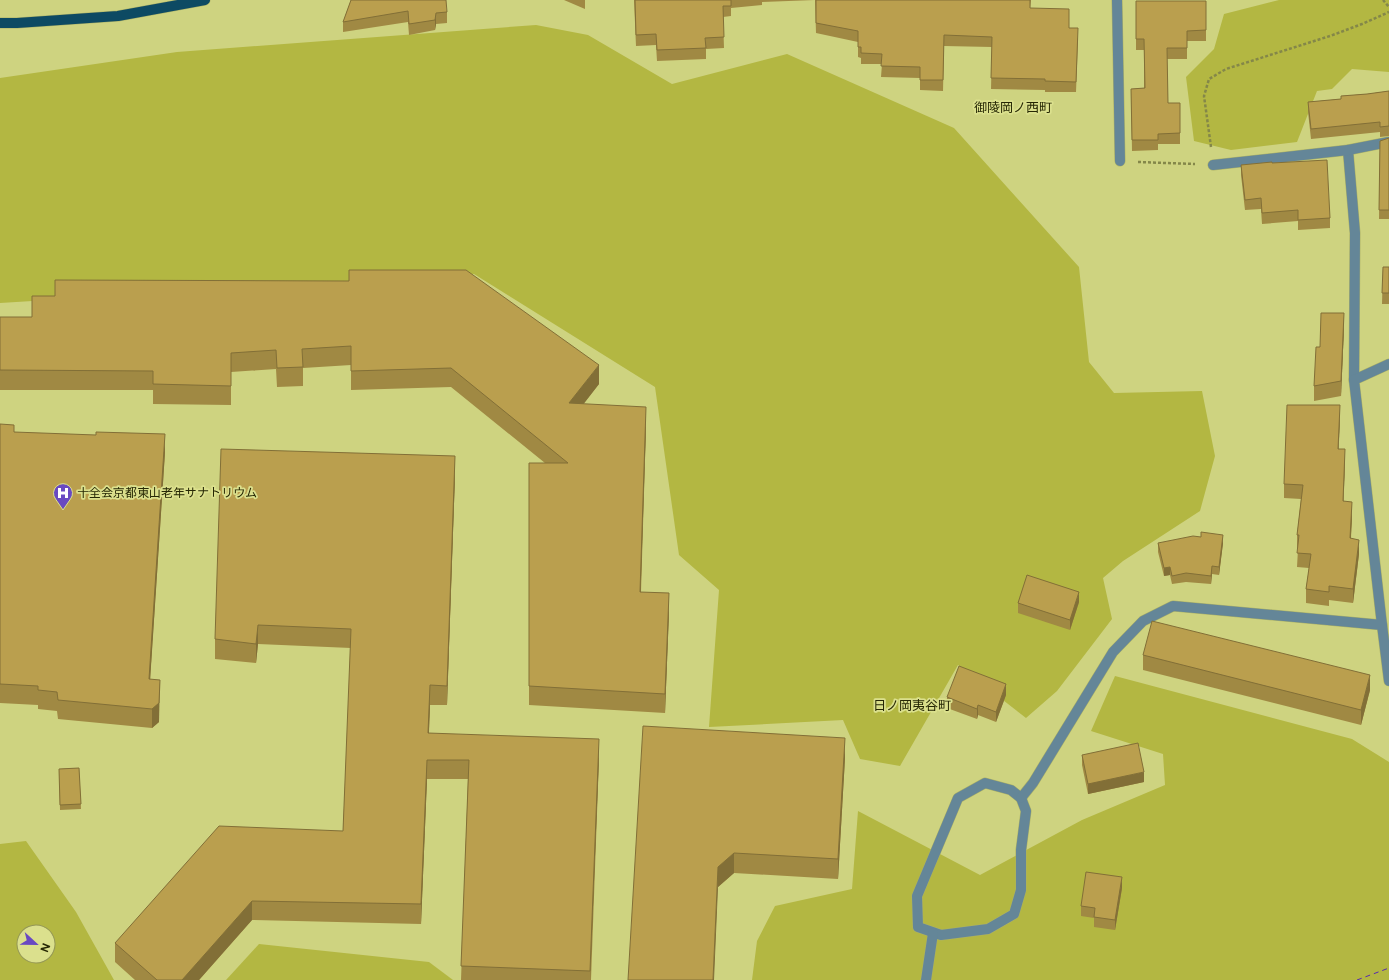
<svg xmlns="http://www.w3.org/2000/svg" width="1389" height="980" font-family="'Public Sans','Noto Sans JP',sans-serif">
	<style>
		.green { fill: #b3b742; fill-rule: evenodd }
		.lines { fill: none; stroke-linecap: round; stroke-linejoin: round }
		.ferry { stroke: #562aaf; stroke-width: 1; stroke-dasharray: 5 4; stroke-linecap: butt }
		.minor-casing { stroke: #acb167; stroke-width: 11 }
		.major-casing { stroke: #acb167; stroke-width: 11 }
		.path { stroke: #848749; stroke-width: 2.5; stroke-dasharray: 3 2; stroke-linecap: butt }
		.minor { stroke: #648698; stroke-width: 10 }
		.major { stroke: #0d4a63; stroke-width: 10 }
		.wall { fill: #a08943 }
		.shaded-wall { fill: #826f37 }
		.building { fill: #ba9f4e; stroke: #826f37 }
		.labels { text-anchor: middle; stroke-width: 3.5; stroke-linejoin: round; paint-order: stroke }
		.poi-label { font-size: 12px; fill: #262704; stroke: #dbe08d; text-anchor: start }
		.neighbourhood-label { font-size: 13px; fill: #262704; stroke: #dbe08d }
	</style>
	<rect width="100%" height="100%" fill="#ced380"/>
	<g class="green">
		<polygon points="1279,0 1389,0 1389,72 1352,69 1332,89 1317,91 1297,142 1231,150 1194,141 1186,77 1214,49 1224,14"/>
		<polygon points="536,25 588,35 672,84 787,54 954,128 1079,267 1089,362 1114,393 1202,391 1215,456 1200,511 1123,561 1103,578 1112,619 1057,691 1026,718 958,665 900,766 860,759 843,720 709,727 719,590 679,555 655,387 474,274 0,303 0,78 177,52"/>
		<polygon points="1115,676 1352,739 1389,762 1389,980 752,980 757,941 775,906 852,889 858,811 980,875 1082,820 1165,785 1163,754 1091,731"/>
		<path d="M 26,841 L 76,912 L 114,980 L 0,980 L 0,844 ZM 24,932 L 48,932 L 48,956 L 24,956 Z"/>
		<polygon points="259,944 429,962 453,980 226,980"/>
	</g>
	<g class="lines">
		<polyline class="ferry" points="1357,980 1389,968"/>
		<defs>
			<g id="minor">
				<polyline points="1117,0 1120,161"/>
				<polyline points="1348,150 1355,233 1354,380"/>
				<polyline points="1213,165 1348,150 1389,142"/>
				<polyline points="1382,625 1389,681"/>
				<polygon points="985,783 1011,790 1021,798 1026,811 1021,850 1021,890 1014,914 988,929 941,935 918,927 917,896 958,798"/>
				<polyline points="1021,798 1033,783 1113,652 1143,621 1173,606 1382,625 1354,380 1389,364"/>
				<polyline points="926,980 933,933"/>
			</g>
			<polyline id="major" points="0,23 17,23 118,16 205,0"/>
		</defs>
		<use href="#minor" class="minor-casing"/>
		<use href="#major" class="major-casing"/>
		<g class="path">
			<polyline points="1383,0 1389,7"/>
			<polyline points="1211,147 1204,96 1209,79 1226,69 1330,36 1362,24 1389,12"/>
			<polyline points="1138,162 1195,164"/>
		</g>
		<use href="#minor" class="minor"/>
		<use href="#major" class="major"/>
	</g>
	<g class="wall">
		<polygon points="351,0 447,12 447,23 436,24 435,30 409,35 408,22 343,32 343,22"/>
		<polygon points="564,0 585,0 585,9"/>
		<polygon points="634,0 1031,0 1030,8 1069,28 1078,39 1076,92 1045,92 1045,90 991,89 992,47 944,46 943,91 920,90 920,78 881,77 882,64 861,64 861,58 858,57 858,42 816,33 815,0 762,2 762,5 731,8 731,16 723,17 724,48 706,49 706,59 657,61 656,45 636,46"/>
		<polygon points="1136,1 1206,1 1206,41 1187,41 1187,59 1167,59 1168,103 1180,133 1180,144 1158,144 1158,150 1132,151 1131,89 1144,88 1144,50 1136,50"/>
		<polygon points="1389,91 1389,136 1380,137 1380,132 1311,139 1308,112 1308,102 1341,99 1341,96 1367,94"/>
		<polygon points="1389,138 1389,219 1379,219 1380,141"/>
		<polygon points="1272,163 1330,218 1330,228 1298,230 1298,221 1262,224 1261,209 1245,210 1241,175 1241,165"/>
		<polygon points="1383,267 1389,267 1389,304 1382,304"/>
		<polygon points="55,296 599,384 583,404 646,427 641,592 669,612 665,713 529,705 529,463 545,463 451,387 351,390 351,365 303,368 303,386 277,387 276,369 231,372 231,405 153,404 153,390 0,390 0,317 32,317"/>
		<polygon points="1344,328 1341,396 1314,401 1314,386 1320,347"/>
		<polygon points="1340,419 1338,449 1345,463 1343,501 1352,516 1351,538 1359,554 1353,603 1329,600 1329,606 1306,603 1306,589 1309,568 1297,567 1298,549 1297,549 1297,535 1301,499 1284,498 1284,484"/>
		<polygon points="0,424 14,432 165,452 150,679 159,722 152,728 58,719 57,711 38,709 38,705 0,703"/>
		<polygon points="455,475 447,705 430,705 429,733 599,758 591,980 461,980 468,779 427,779 421,924 252,920 199,980 135,980 115,962 115,943 343,831 351,648 258,644 256,663 215,659 215,639"/>
		<polygon points="1158,543 1223,543 1219,575 1212,574 1211,584 1186,582 1172,584 1170,575 1164,576 1158,552"/>
		<polygon points="1079,602 1070,630 1018,613 1018,603"/>
		<polygon points="1143,655 1370,690 1361,725 1143,670"/>
		<polygon points="1006,695 996,722 978,715 977,719 947,708 947,697"/>
		<polygon points="643,726 845,758 838,879 734,873 718,887"/>
		<polygon points="1082,755 1144,782 1088,794 1082,765"/>
		<polygon points="79,768 81,809 60,810 59,769"/>
		<polygon points="1122,888 1115,930 1094,927 1094,918 1081,916 1081,906"/>
	</g>
	<g class="shaded-wall">
		<polygon points="436,13 436,24 435,30 435,20"/>
		<polygon points="1344,313 1344,328 1341,396 1341,381"/>
		<polygon points="599,365 599,384 569,423 569,403"/>
		<polygon points="1340,405 1340,419 1338,463 1338,449"/>
		<polygon points="646,407 646,427 640,611 640,592"/>
		<polygon points="165,434 165,452 149,697 149,679"/>
		<polygon points="1345,449 1345,463 1343,516 1343,501"/>
		<polygon points="455,456 455,475 447,705 447,686"/>
		<polygon points="1352,502 1352,516 1350,552 1350,538"/>
		<polygon points="1223,535 1223,543 1219,575 1219,567"/>
		<polygon points="1359,540 1359,554 1353,603 1353,589"/>
		<polygon points="1212,566 1212,574 1211,584 1211,576"/>
		<polygon points="1170,567 1170,575 1164,576 1164,568"/>
		<polygon points="1079,592 1079,602 1070,630 1070,620"/>
		<polygon points="669,593 669,612 665,713 665,694"/>
		<polygon points="258,625 258,644 256,663 256,644"/>
		<polygon points="1370,675 1370,690 1361,725 1361,710"/>
		<polygon points="160,680 159,722 152,728 152,709"/>
		<polygon points="1006,684 1006,695 996,722 996,712"/>
		<polygon points="430,685 430,705 428,752 428,733"/>
		<polygon points="978,705 978,715 977,719 977,709"/>
		<polygon points="845,738 845,758 838,879 838,859"/>
		<polygon points="599,739 599,758 590,980 590,971"/>
		<polygon points="427,760 427,779 421,924 421,904"/>
		<polygon points="1144,772 1144,782 1088,794 1088,784"/>
		<polygon points="734,853 734,873 718,887 714,980 713,980 718,867"/>
		<polygon points="1122,877 1122,888 1115,930 1115,920"/>
		<polygon points="252,901 252,920 199,980 182,980"/>
	</g>
	<g class="building">
		<polygon points="351,0 446,0 447,12 436,13 435,20 409,24 408,11 343,22"/>
		<polygon points="635,0 731,0 731,6 723,6 724,37 705,38 706,48 657,50 656,34 636,35"/>
		<polygon points="816,0 1030,0 1030,8 1069,9 1069,28 1078,28 1076,82 1045,81 1045,79 991,78 992,37 944,35 943,80 920,80 920,67 881,66 882,54 861,53 861,47 858,47 858,31 816,23"/>
		<polygon points="1136,1 1206,1 1206,30 1187,31 1187,48 1167,48 1168,103 1180,103 1180,133 1158,134 1158,140 1132,140 1131,89 1145,88 1144,39 1136,39"/>
		<polygon points="1389,91 1389,126 1380,127 1380,122 1311,129 1308,102 1341,99 1341,96 1367,94"/>
		<polygon points="1389,138 1389,210 1379,210 1380,141"/>
		<polygon points="1327,160 1330,218 1298,220 1298,210 1262,213 1261,198 1245,200 1241,165 1272,162 1272,163"/>
		<polygon points="1383,267 1389,267 1389,293 1382,293"/>
		<polygon points="349,270 466,270 599,365 569,403 646,407 640,592 669,593 665,694 529,686 529,463 568,463 451,368 351,371 351,346 302,349 303,367 277,368 276,350 231,353 231,386 153,384 153,371 0,370 0,317 32,317 32,296 55,296 55,280 349,281"/>
		<polygon points="1321,313 1344,313 1341,381 1314,386 1316,347 1320,347"/>
		<polygon points="1287,405 1340,405 1338,449 1345,449 1343,501 1352,502 1350,538 1359,540 1353,589 1329,586 1329,592 1306,589 1311,554 1297,553 1299,535 1297,535 1303,485 1284,484"/>
		<polygon points="0,424 14,425 14,432 96,435 96,432 165,434 149,679 160,680 159,703 152,709 58,700 57,692 38,690 38,686 0,684"/>
		<polygon points="221,449 455,456 447,686 430,685 428,733 599,739 590,971 461,966 469,760 427,760 421,904 252,901 182,980 157,980 115,943 219,826 343,831 351,629 258,625 256,644 215,639"/>
		<polygon points="1201,532 1223,535 1219,567 1212,566 1211,576 1186,573 1172,576 1170,567 1164,568 1158,543 1193,536 1201,537"/>
		<polygon points="1027,575 1079,592 1070,620 1018,603"/>
		<polygon points="1152,621 1370,675 1361,710 1143,655"/>
		<polygon points="959,666 1006,684 996,712 978,705 977,709 947,697"/>
		<polygon points="643,726 845,738 838,859 734,853 718,867 713,980 628,980"/>
		<polygon points="1138,743 1144,772 1088,784 1082,755"/>
		<polygon points="79,768 81,804 60,805 59,769"/>
		<polygon points="1086,872 1122,877 1115,920 1094,917 1095,908 1081,906"/>
	</g>
	<defs>
		<symbol id="hospital-pin" viewBox="-11 -11 22 30"><path d="M0 17L-7.5 6A9.5 9.5 0 1 1 7.5 6Z" fill="#6949c2" stroke="#dbe08d"/><path d="M-5-5h3v3.5h4V-5h3V5h-3V1.5h-4V5h-3Z" fill="#fff"/></symbol>
	</defs>
	<g fill-rule="evenodd">
		<use href="#hospital-pin" x="52" y="482" width="22" height="30"/>
	</g>
	<g class="labels">
		<g class="poi-label">
			<text x="77" y="497">十全会京都東山老年サナトリウム</text>
		</g>
		<g class="neighbourhood-label">
			<text x="1013" y="112">御陵岡ノ西町</text>
			<text x="912" y="710">日ノ岡夷谷町</text>
		</g>
	</g>
	<g transform="translate(36 944) rotate(112)"><circle r="19" fill="#dbe08d" stroke="#939656"/>
	<path d="M0-3L7 15L0 10L-7 15Z" fill="#6949c2"/>
	<text y="-6" font-size="11" font-weight="bold" text-anchor="middle" fill="#262704">N</text>
	</g>
</svg>
